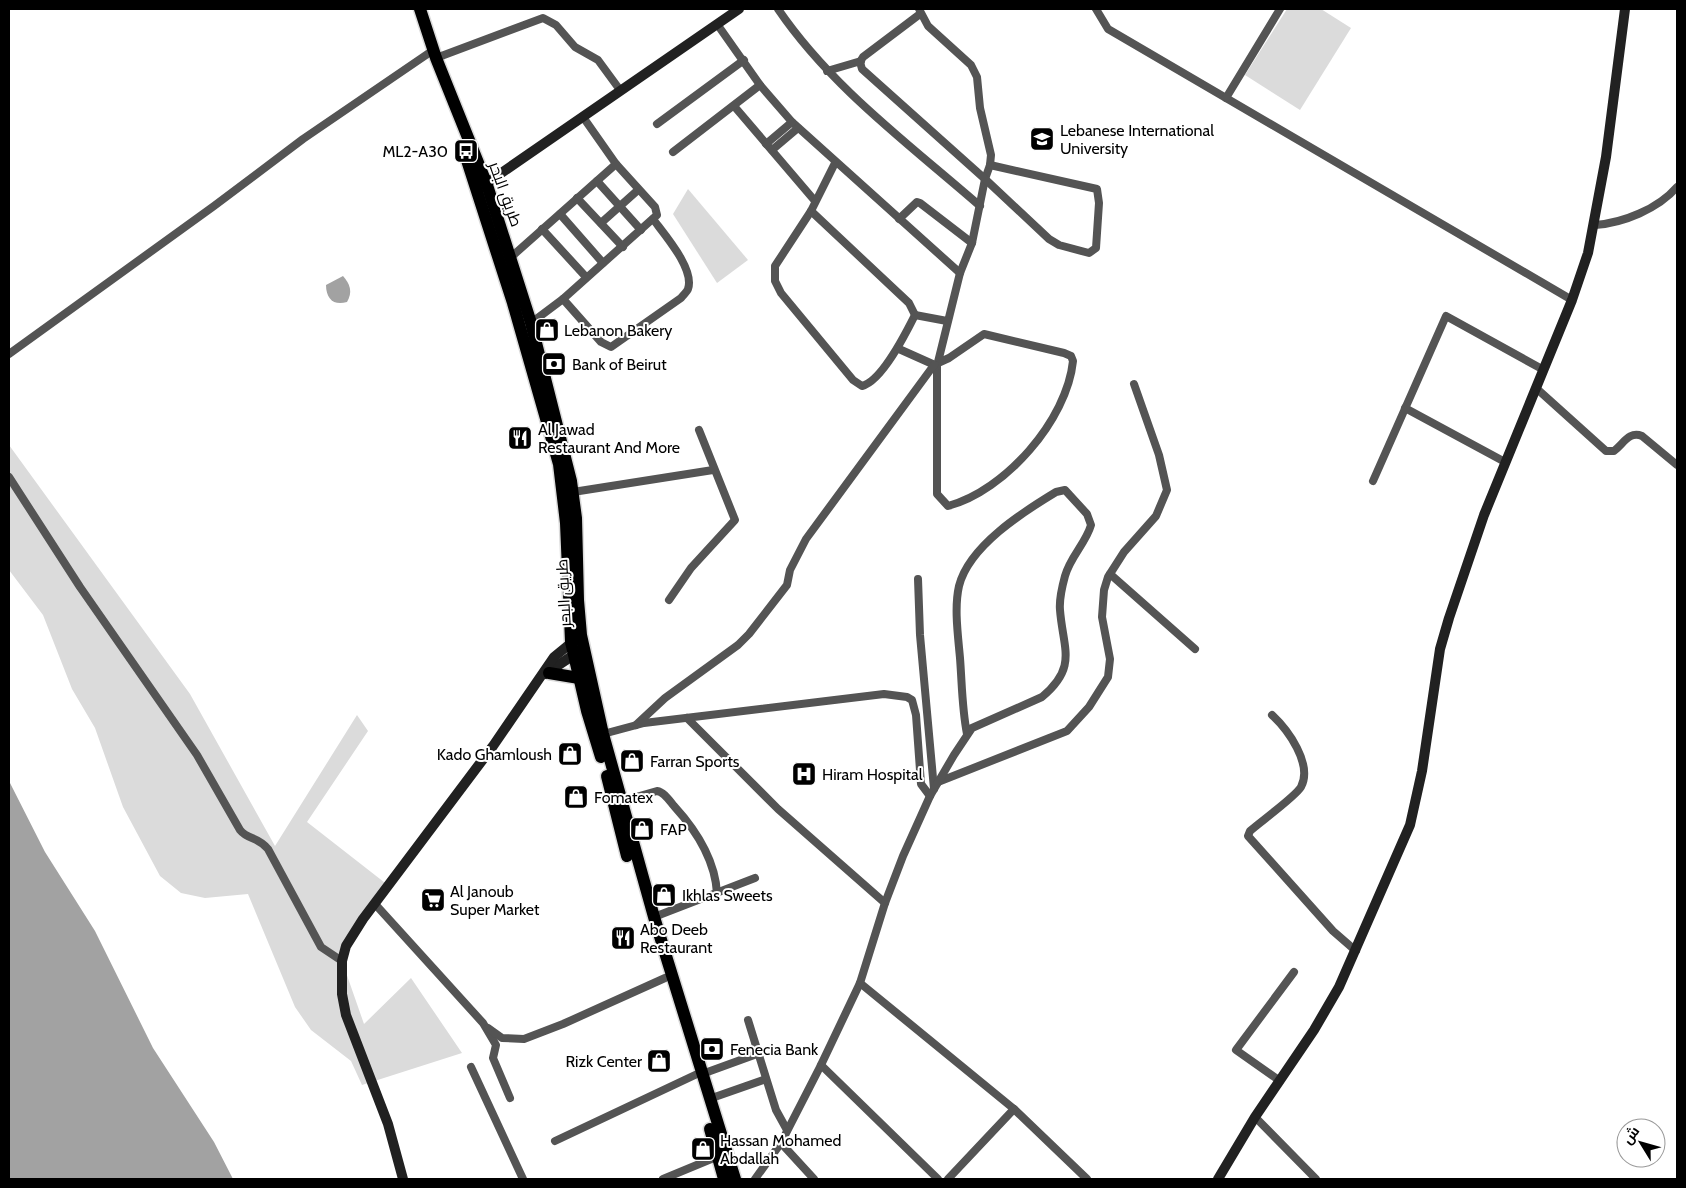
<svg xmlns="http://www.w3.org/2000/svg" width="1686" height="1188" font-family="Cabin,Cairo,sans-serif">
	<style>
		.green { fill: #dbdbdb }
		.water { fill: #a2a2a2 }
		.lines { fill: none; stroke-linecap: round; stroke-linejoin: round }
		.trunk-casing { stroke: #dbdbdb; stroke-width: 15 }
		.minor { stroke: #545454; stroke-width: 8 }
		.secondary { stroke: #212121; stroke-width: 10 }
		.trunk { stroke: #000; stroke-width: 12 }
		.labels { text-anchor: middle; stroke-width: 4; stroke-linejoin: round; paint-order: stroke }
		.poi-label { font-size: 16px; fill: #000; stroke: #fff; text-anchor: start }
		.street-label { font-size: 16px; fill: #000; stroke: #fff }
	</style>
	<rect width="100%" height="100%" fill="#fff"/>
	<g class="green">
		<polygon points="1287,9 1321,9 1351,28 1300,110 1245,75"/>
		<polygon points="688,189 748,260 717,283 673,214"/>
		<polygon points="9,445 190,694 275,846 357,715 368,731 307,822 389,886 342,961 364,1024 411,978 462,1053 362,1085 351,1061 311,1030 295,1007 248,894 205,898 181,893 160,876 123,807 95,728 72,689 43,615 9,570"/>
	</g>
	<g class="water">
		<path d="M 343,276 C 350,284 353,292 347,302 C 334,306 326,299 326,285 Z"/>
		<polygon points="9,781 45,852 95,931 153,1048 214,1142 233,1179 9,1179"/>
	</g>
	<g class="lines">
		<defs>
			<g id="trunk">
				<polyline points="420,9 436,58 487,185 531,323 571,481 576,518 578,600 581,635 603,734 654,917 735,1179"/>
				<polyline points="464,151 513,303 559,464 566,523 571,642 587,711 601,757"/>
				<polyline points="549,673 579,678"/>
				<polyline points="607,776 627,856"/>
				<polyline points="710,1129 724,1179"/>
			</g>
		</defs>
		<use href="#trunk" class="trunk-casing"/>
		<g class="minor">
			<path d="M 778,9 C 831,87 909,144 980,206"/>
			<path d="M 919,9 L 928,26 L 971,65 L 977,77 L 980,108 L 991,155 L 990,165 L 985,179 L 972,243 L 960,273 L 937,366 L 937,494 L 948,506 C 1005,491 1067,420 1073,361 L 1071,356 L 1064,353 L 984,334 L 949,358 L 938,363"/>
			<polyline points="1096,9 1108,29 1572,300"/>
			<polyline points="920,14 863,57 860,62 862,69 985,179 1049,239 1059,245 1089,253 1096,248 1099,203 1097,189 990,165"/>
			<polyline points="717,24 760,85 792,122 960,273"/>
			<polyline points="436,58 543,18 556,25 575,47 598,60 620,90"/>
			<polyline points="827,71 861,61"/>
			<polyline points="1226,98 1280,9"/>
			<polyline points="734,106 815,201"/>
			<polyline points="657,124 744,60"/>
			<polyline points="766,144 792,122"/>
			<polyline points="772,150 798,128"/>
			<polyline points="673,152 760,85"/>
			<path d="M 835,163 L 811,211 L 775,266 L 775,281 L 781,293 L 853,380 L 862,386 C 882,381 906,333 915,315"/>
			<polyline points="597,181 641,230"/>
			<polyline points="577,198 623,247"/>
			<polyline points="811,211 909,303 915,315"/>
			<polyline points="560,214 603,263"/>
			<polyline points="899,219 917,202 920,203 972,243"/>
			<polyline points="601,223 638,190"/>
			<path d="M 1595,225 C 1623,223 1658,209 1677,187"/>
			<polyline points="542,229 586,277"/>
			<polyline points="510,258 616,164"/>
			<path d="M 563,299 L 601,342 L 611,347 L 681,298 C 683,295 687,292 688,289 C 695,269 664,234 653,219"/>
			<polyline points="915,315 947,321"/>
			<polyline points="531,323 563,299 657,215 655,207 616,164 583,117"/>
			<polyline points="899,349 937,366"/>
			<polyline points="9,354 214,206 303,139 429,53"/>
			<path d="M 1536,388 L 1606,451 L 1614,451 C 1624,443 1629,431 1642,436 L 1677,465"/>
			<polyline points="1405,408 1505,462"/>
			<path d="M 9,477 L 80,587 L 197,755 L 240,830 C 248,840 257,836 268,849 L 321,947 L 342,961"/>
			<polyline points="1373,481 1446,316 1542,369"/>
			<polyline points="573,492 713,470"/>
			<polyline points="1110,574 1195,649"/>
			<polyline points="918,579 920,635 934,789"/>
			<polyline points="669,600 691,568 735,520 699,430"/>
			<path d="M 1272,715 C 1288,730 1313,764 1301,787 C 1295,797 1260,822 1250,831 L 1248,836 L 1333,931 L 1356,951"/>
			<polyline points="687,718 778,809 885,903"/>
			<polyline points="636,725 665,698 738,645 749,634 787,585 790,570 806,539 934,365"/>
			<polyline points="603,734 644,723 884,694 907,697 912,700 916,715 921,784 930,796"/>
			<polyline points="938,782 1067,731 1089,707 1108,677 1110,659 1102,617 1104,590 1108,577 1124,552 1156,516 1167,490 1159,455 1134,384"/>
			<path d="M 622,801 L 657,791 C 664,792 669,800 674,806 C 695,829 715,860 717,893"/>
			<polyline points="375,904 483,1023 496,1045 493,1058 510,1098"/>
			<polyline points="654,917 755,878"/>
			<polyline points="860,983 1014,1109 1087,1179"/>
			<polyline points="748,1020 776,1110 787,1130"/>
			<polyline points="488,1028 502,1038 524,1039 563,1024 665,978"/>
			<polyline points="821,1065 938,1179"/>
			<polyline points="471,1067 523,1179"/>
			<polyline points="702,1074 757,1054"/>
			<polyline points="1280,1081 1236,1050 1294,972"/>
			<polyline points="709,1099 766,1079"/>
			<polyline points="1255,1117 1316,1179"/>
			<polyline points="555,1141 695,1075"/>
			<polyline points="781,1143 814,1179"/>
			<polyline points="663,1179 721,1155"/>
			<path d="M 755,1179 L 781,1143 L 821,1065 L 860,983 L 885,903 L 903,856 L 930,796 L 954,755 L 972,728 L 1042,697 C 1078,667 1063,649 1060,610 C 1059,599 1062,587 1065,576 C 1070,557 1086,543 1091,525 L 1087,514 L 1065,490 L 1056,492 C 1023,512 969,546 959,586 C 954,608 958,635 960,658 C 962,684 962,709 967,734"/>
			<polyline points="948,1179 1014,1109"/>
		</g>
		<g class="secondary">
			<polyline points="481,187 739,9"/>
			<polyline points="545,674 578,652"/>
			<polyline points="403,1179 388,1124 346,1015 342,994 342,961 346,946 363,919 493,746 554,657 576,639"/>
			<polyline points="1218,1179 1255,1117 1314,1030 1339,987 1410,825 1422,771 1440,649 1449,618 1484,515 1572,300 1588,253 1606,157 1625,9"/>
		</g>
		<use href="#trunk" class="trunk"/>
	</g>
	<defs>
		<symbol id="university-square" viewBox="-11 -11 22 22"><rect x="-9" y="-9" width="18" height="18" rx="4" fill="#000" stroke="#fff"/><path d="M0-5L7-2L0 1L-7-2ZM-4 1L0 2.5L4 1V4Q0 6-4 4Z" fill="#fff"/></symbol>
		<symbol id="bus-square" viewBox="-11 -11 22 22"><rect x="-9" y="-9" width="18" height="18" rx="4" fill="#000" stroke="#fff"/><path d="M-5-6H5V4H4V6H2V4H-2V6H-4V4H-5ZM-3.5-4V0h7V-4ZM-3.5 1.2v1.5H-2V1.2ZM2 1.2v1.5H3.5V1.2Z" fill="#fff"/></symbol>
		<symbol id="shop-square" viewBox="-11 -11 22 22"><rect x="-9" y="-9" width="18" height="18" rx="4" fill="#000" stroke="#fff"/><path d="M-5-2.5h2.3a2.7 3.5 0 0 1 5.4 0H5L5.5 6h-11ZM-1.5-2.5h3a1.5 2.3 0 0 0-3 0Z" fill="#fff"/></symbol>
		<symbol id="bank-square" viewBox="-11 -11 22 22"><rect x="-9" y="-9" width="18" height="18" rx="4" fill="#000" stroke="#fff"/><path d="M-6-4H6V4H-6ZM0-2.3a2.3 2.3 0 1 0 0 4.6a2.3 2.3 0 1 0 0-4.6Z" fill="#fff"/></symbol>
		<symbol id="restaurant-square" viewBox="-11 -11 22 22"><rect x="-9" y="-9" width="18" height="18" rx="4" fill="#000" stroke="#fff"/><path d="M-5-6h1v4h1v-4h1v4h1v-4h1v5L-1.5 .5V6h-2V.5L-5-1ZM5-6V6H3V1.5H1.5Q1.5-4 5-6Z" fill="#fff"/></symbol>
		<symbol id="hospital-square" viewBox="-11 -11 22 22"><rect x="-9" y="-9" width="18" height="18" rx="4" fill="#000" stroke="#fff"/><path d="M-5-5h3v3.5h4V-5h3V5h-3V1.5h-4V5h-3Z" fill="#fff"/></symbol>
		<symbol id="supermarket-square" viewBox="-11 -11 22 22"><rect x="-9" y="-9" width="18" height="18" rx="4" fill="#000" stroke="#fff"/><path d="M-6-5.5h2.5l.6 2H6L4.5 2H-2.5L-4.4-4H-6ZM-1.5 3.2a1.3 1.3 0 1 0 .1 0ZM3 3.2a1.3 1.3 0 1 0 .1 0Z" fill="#fff"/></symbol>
	</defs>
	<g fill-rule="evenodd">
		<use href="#university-square" x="1028" y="125" width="28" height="28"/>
		<use href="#bus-square" x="452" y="137" width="28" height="28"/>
		<use href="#shop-square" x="533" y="316" width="28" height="28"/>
		<use href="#bank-square" x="540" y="350" width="28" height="28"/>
		<use href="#restaurant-square" x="506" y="424" width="28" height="28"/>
		<use href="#shop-square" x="556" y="740" width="28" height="28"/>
		<use href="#shop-square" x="618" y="747" width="28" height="28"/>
		<use href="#hospital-square" x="790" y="760" width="28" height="28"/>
		<use href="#shop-square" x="562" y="783" width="28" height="28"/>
		<use href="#shop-square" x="628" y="815" width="28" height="28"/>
		<use href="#shop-square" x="650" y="881" width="28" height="28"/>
		<use href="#supermarket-square" x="419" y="886" width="28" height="28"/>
		<use href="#restaurant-square" x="609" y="924" width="28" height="28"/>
		<use href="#bank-square" x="698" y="1035" width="28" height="28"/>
		<use href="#shop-square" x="645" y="1047" width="28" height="28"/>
		<use href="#shop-square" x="689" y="1135" width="28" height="28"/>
	</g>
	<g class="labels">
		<g class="poi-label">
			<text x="1060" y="136">Lebanese International<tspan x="1060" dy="18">University</tspan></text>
			<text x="448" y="157" text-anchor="end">ML2-A30</text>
			<text x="564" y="336">Lebanon Bakery</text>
			<text x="572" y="370">Bank of Beirut</text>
			<text x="538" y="435">Al Jawad<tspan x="538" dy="18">Restaurant And More</tspan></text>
			<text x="552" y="760" text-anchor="end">Kado Ghamloush</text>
			<text x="650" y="767">Farran Sports</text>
			<text x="822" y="780">Hiram Hospital</text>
			<text x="594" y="803">Fomatex</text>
			<text x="660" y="835">FAP</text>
			<text x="450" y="897">Al Janoub<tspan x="450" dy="18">Super Market</tspan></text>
			<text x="682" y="901">Ikhlas Sweets</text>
			<text x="640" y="935">Abo Deeb<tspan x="640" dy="18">Restaurant</tspan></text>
			<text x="730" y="1055">Fenecia Bank</text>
			<text x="642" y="1067" text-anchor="end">Rizk Center</text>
			<text x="720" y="1146">Hassan Mohamed<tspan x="720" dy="18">Abdallah</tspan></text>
		</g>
		<g class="street-label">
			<text transform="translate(506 194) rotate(70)" y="6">طريق البحر</text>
			<text transform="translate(563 593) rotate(-93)" y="6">طريق البحر</text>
		</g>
	</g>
	<rect width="1686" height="1188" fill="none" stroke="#000000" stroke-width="20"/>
	<g transform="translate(1641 1143) rotate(307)"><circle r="24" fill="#ffffff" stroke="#999999"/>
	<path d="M0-4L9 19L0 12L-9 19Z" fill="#000000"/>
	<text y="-8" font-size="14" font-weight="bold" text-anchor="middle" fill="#000000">ش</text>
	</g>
</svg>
